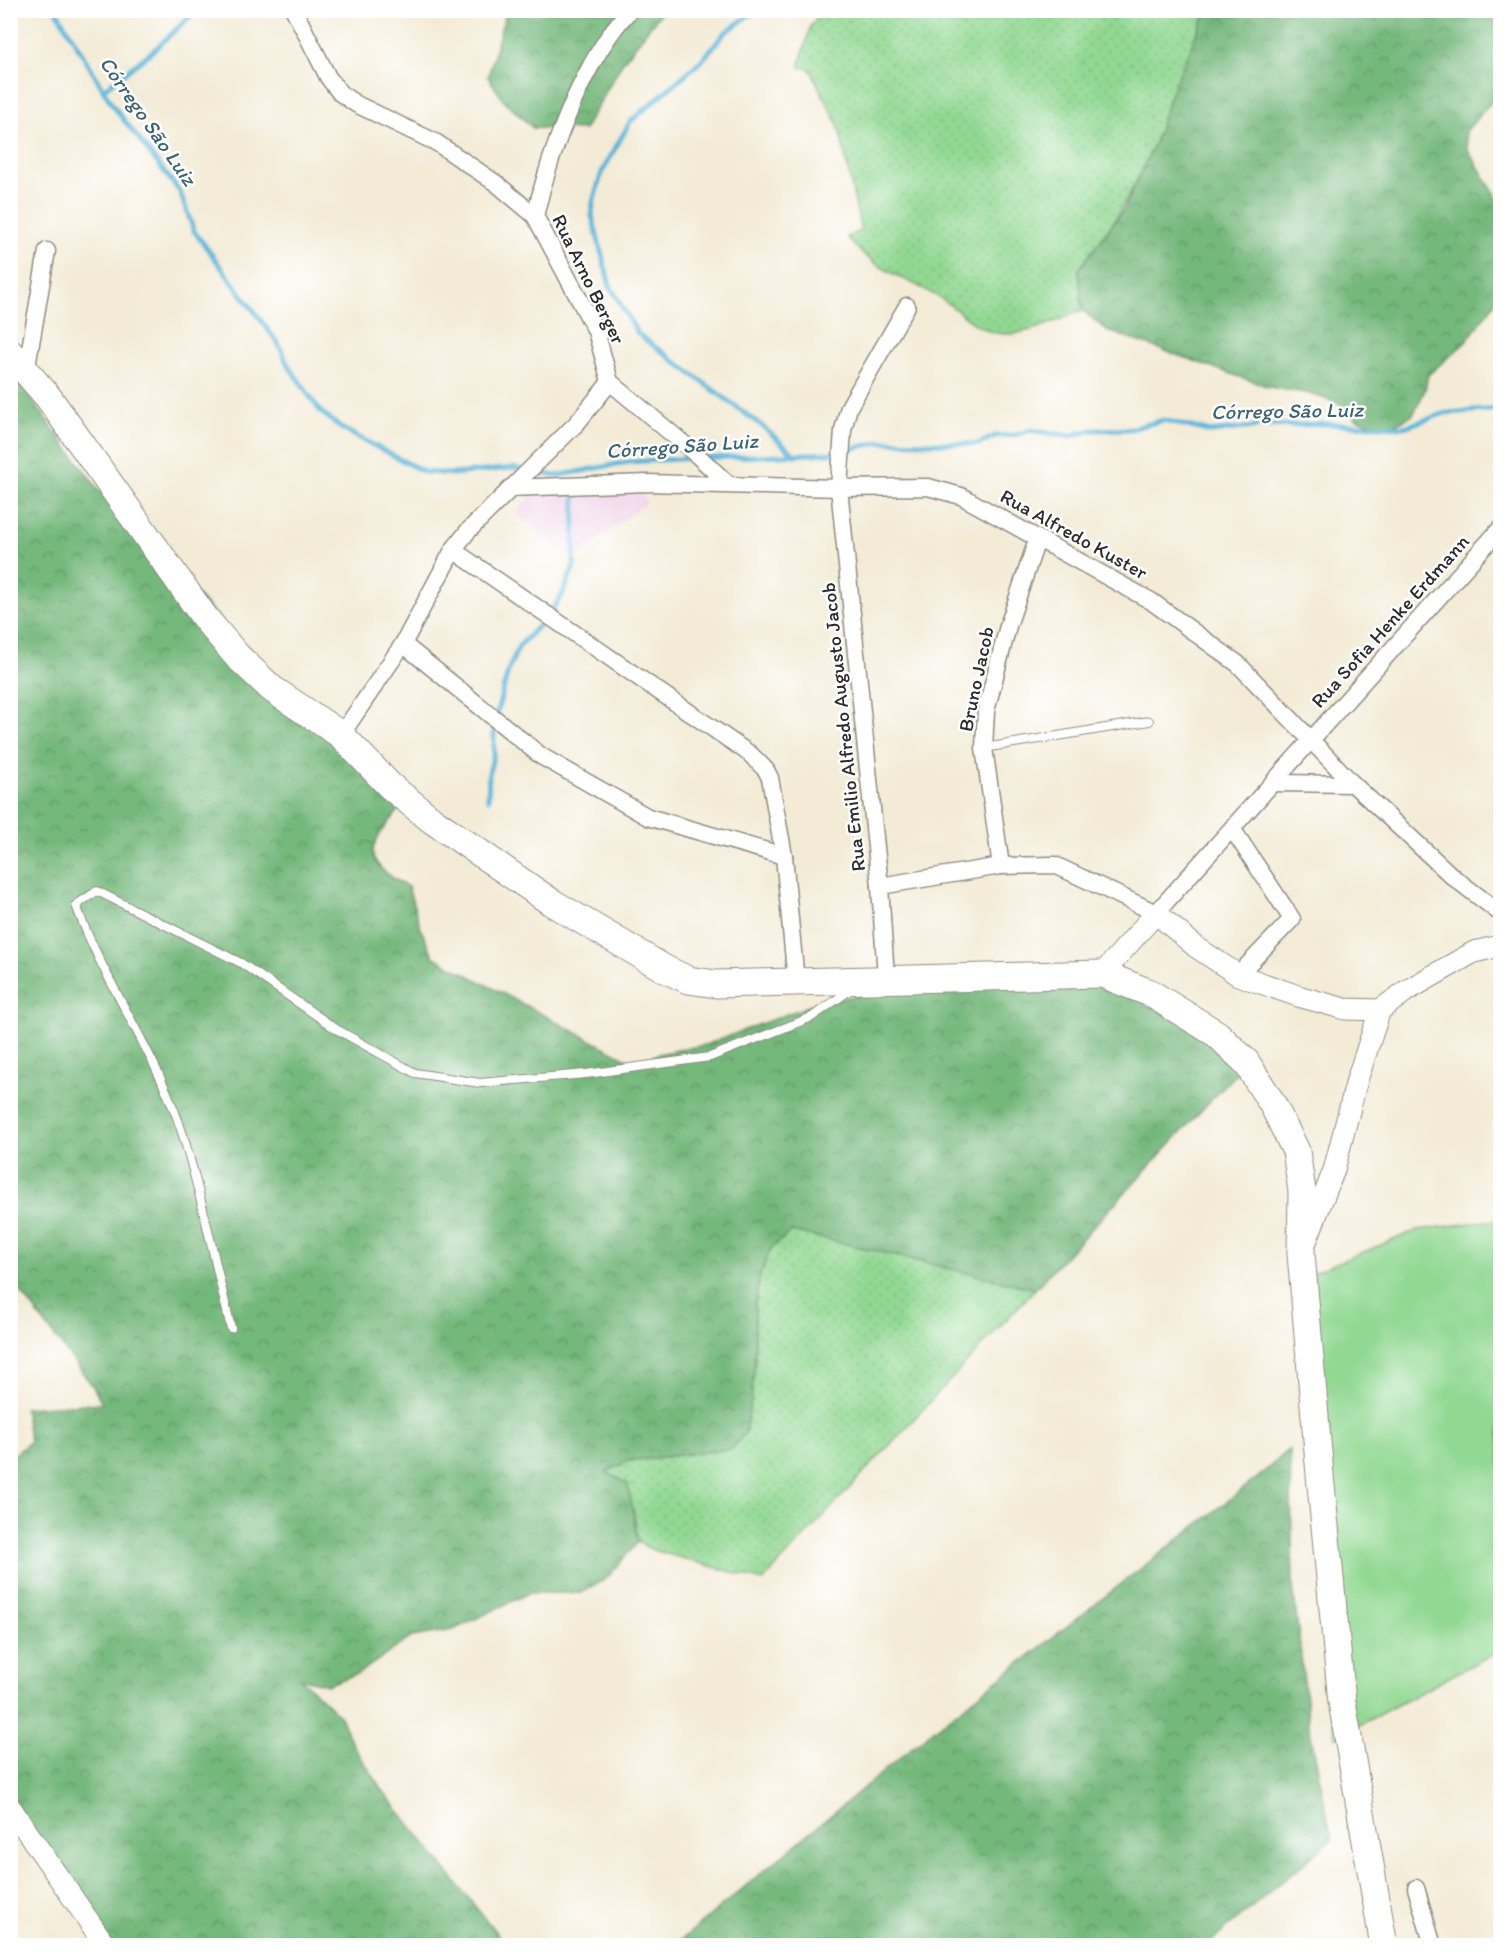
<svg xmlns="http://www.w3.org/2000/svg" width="1511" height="1956" font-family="Itim,sans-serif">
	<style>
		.built { fill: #efd0e7 }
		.grass { fill: url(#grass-dots); stroke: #5e825e; stroke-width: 1.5 }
		.forest { fill: url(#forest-crowns); stroke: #507254; stroke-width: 1.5 }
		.garden { fill: #91d892; stroke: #5e825e; stroke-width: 1.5 }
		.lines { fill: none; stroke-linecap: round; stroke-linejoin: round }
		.stream { stroke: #59b4d7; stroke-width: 5 }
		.service-casing { stroke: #8f8b80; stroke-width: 10 }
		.minor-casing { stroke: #8f8b80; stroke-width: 19 }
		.tertiary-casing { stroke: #8f8b80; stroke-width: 23 }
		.primary-casing { stroke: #8f8b80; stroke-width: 29 }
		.service { stroke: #fff; stroke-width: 8 }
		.minor { stroke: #fff; stroke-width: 16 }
		.tertiary { stroke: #fff; stroke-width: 21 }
		.primary { stroke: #fff; stroke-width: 27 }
		.labels { text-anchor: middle; stroke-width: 5; stroke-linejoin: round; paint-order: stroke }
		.street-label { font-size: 20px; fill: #2b2b2b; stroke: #fff }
		.water-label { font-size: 21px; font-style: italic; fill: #3d6270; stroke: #fff }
	</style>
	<defs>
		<pattern id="grass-dots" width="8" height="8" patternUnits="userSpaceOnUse" patternTransform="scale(1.5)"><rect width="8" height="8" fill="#91d892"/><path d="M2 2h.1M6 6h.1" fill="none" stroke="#7dba7e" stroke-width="1.8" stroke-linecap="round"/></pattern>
		<pattern id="forest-crowns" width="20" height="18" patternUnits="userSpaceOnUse" patternTransform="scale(1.5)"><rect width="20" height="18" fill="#74b87c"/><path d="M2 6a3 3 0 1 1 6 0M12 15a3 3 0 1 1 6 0" fill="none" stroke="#5f9666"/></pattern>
	</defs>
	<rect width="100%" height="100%" fill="#fff"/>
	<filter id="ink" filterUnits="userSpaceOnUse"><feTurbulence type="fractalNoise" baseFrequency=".0167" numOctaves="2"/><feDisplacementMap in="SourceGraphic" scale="12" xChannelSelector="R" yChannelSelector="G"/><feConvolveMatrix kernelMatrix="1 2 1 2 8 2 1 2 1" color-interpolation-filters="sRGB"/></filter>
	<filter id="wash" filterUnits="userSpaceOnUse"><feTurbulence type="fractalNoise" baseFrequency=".008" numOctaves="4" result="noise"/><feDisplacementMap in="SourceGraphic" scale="24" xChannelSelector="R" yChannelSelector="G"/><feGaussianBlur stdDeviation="1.35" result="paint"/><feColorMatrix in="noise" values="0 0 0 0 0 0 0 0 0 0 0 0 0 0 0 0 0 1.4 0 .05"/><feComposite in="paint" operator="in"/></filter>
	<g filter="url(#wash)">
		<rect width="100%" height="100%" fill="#f3ebd6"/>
		<polygon class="built" points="633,481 647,502 573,559 516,513 533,494"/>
		<g class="grass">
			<path d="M 822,11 L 1207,11 C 1185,53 1174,100 1155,143 C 1133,191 1112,229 1079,269 L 1082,310 C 1061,319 1029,334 1007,334 C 979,334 964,314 943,300 C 909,278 873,271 847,237 L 861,231 L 839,127 L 810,69 L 800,67 L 800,63 L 811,25 Z"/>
			<polygon points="792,1231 1035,1289 763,1581 653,1550 638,1542 634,1512 605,1473 628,1461 732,1449 745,1433 751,1400 755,1360 755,1304 760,1275 771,1248"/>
		</g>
		<g class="forest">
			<polygon points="506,11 662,11 623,62 584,130 533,128 504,101 488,77"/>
			<polygon points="1207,11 1500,11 1500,92 1466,131 1467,148 1500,203 1500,290 1494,304 1466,342 1428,375 1425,390 1413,415 1388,428 1356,419 1340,404 1311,394 1269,387 1108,331 1082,310 1079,269 1124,209 1155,142 1171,92"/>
			<path d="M 10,371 L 108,502 L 400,808 C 368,848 357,858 408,887 L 422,932 L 434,957 L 636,1064 L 658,1054 L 705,1045 L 819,1002 L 857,996 L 920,979 L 1056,974 L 1159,1000 L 1239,1070 L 1035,1289 L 792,1231 L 771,1248 L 760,1275 L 755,1304 L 755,1360 L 751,1400 L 745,1433 L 732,1449 L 628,1461 L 606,1472 L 628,1484 L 638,1542 L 607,1578 L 581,1593 L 529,1593 L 453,1630 L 412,1637 L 359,1673 L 327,1685 L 300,1678 L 339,1715 L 354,1747 L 384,1792 L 506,1945 L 111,1945 L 11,1796 L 11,1458 L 30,1441 L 24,1408 L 102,1403 L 92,1385 L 11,1279 Z"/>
			<polygon points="1290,1449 1293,1585 1309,1726 1332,1840 1207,1945 675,1945 926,1736 1257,1478"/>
		</g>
		<polygon class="garden" points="1486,1221 1500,1221 1500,1650 1335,1738 1314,1272 1418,1230"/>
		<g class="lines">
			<g class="stream">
				<polyline points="56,10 113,106 180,192 194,231 278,343 288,365 320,411 341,428 424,472 453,474 513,468 523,470"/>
				<polyline points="763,10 748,16 725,33 701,61 630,122 602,172 593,202 592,216 610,286 638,334 762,426 795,455"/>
				<polyline points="103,90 154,50 197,10"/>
				<polyline points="707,458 833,453 881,442 978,444 995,436 1016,435 1031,430 1069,436 1092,430 1130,429 1164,420 1211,432 1262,426 1329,424 1404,427 1446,413 1500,409"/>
				<polyline points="532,472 557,476 628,462 695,458"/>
				<polyline points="488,800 489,773 494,753 494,723 509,668 519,646 548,616 562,595 574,567 575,489"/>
			</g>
		</g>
	</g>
	<g filter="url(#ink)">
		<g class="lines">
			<defs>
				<g id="service">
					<polyline points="984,748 1149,721"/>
					<path d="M 231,1328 C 215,1263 202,1196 182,1132 C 156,1052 104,983 76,905 L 97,891 L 241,963 L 336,1029 L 415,1073 L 480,1083 L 586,1074 L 710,1057 L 812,1017 L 853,988"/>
				</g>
				<g id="minor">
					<polyline points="294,10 328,77 340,93 356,104 437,143 497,184 535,216 596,331 610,382 577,423 468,531 453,550 403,644 341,735"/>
					<path d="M 535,216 C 550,152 584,58 630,10"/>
					<polyline points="26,372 47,251"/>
					<polyline points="610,382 697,455 727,483"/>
					<polyline points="510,488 647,483 839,488 928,487 961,496 1151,601 1238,664 1353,784 1453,877 1500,913"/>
					<polyline points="453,550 750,754 766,770 770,778 784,856 796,982"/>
					<polyline points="403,644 541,756 648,817 784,856"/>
					<polyline points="1275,783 1353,784"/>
					<polyline points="1233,830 1292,919 1238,975"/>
					<polyline points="1001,866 984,748 986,711 1008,626 1037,540"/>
					<polyline points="880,886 1001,866 1055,865 1156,913 1500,529"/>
					<polyline points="886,978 880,886 839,488 843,430 849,407 907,306"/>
					<polyline points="1416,1888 1433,1946"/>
				</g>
				<g id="tertiary">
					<polyline points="1102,974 1156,913 1196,947 1238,975 1298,996 1345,1009 1380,1010"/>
					<polyline points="1305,1244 1334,1170 1357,1080 1380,1010 1406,991 1474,952 1500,946"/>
					<polyline points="10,1807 106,1946"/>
				</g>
				<polyline id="primary" points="10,353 48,397 205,618 237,656 272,689 341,735 390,786 432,820 551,902 665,969 688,980 716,984 1102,974 1150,993 1217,1034 1246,1062 1273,1105 1296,1151 1302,1191 1301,1254 1320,1475 1342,1702 1384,1946"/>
			</defs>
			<use href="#service" class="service-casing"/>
			<use href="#minor" class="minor-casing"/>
			<use href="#tertiary" class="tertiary-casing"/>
			<use href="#primary" class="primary-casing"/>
			<use href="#service" class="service"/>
			<use href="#minor" class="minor"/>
			<use href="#tertiary" class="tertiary"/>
			<use href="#primary" class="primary"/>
		</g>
	</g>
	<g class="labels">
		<g class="street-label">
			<text transform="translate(589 279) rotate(64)" y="7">Rua Arno Berger</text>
			<text transform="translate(1074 534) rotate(29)" y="7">Rua Alfredo Kuster</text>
			<text transform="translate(1390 621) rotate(-48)" y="7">Rua Sofia Henke Erdmann</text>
			<text transform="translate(976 679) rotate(-78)" y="7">Bruno Jacob</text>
			<text transform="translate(843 727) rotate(-96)" y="7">Rua Emilio Alfredo Augusto Jacob</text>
		</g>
		<g class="water-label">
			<text transform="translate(148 121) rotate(55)" y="7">Córrego São Luiz</text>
			<text transform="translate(1287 411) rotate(-1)" y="7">Córrego São Luiz</text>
			<text transform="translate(682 446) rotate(-4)" y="7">Córrego São Luiz</text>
		</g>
	</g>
	<rect width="1511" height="1956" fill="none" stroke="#fff" stroke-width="36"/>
</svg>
